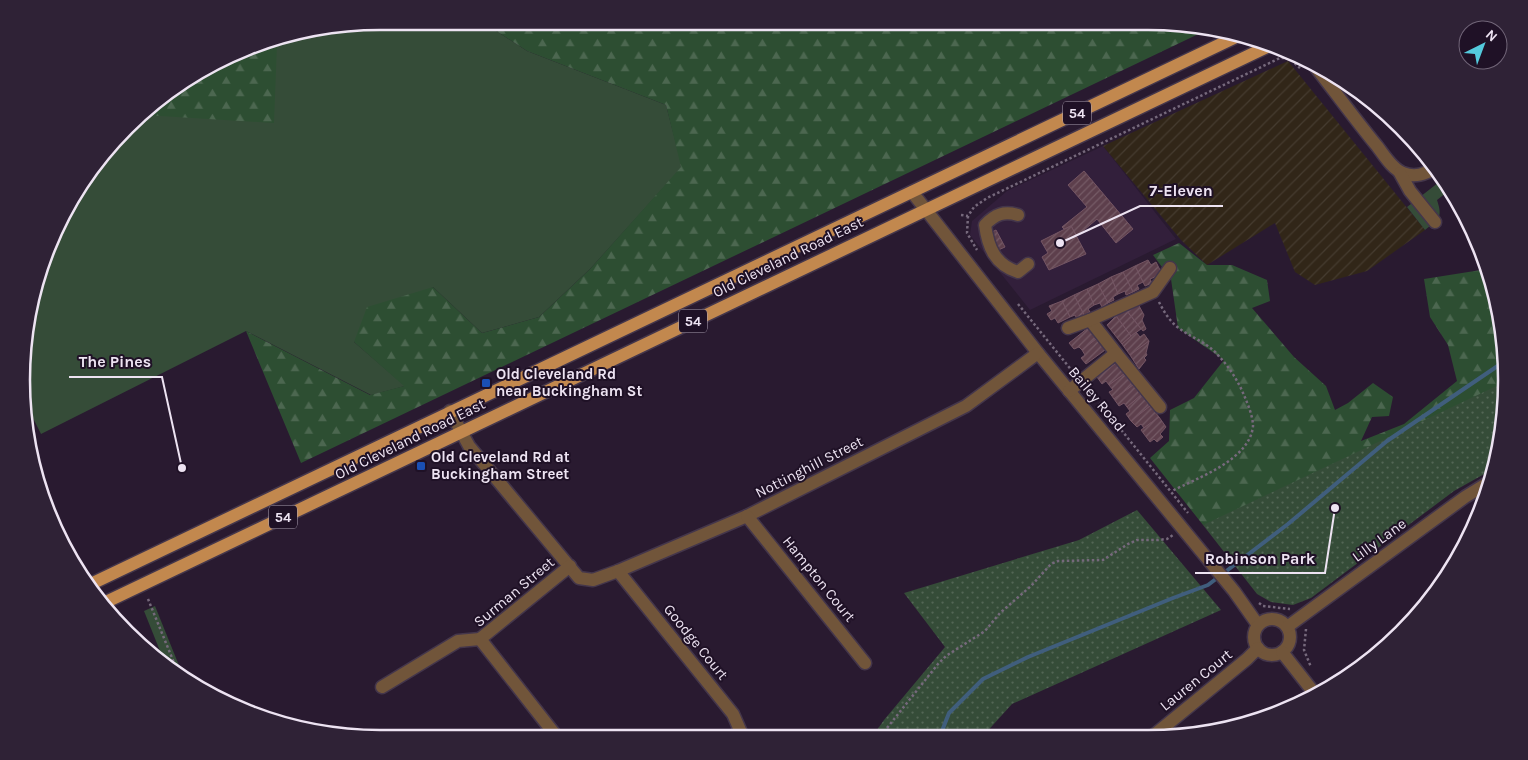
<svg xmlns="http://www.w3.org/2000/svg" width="1528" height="760" font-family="Karla,sans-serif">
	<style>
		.built { fill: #321f3b }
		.industrial { fill: url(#industrial-furrows) }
		.grass { fill: #354c38 }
		.forest { fill: url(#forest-firs) }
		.park { fill: url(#park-dots) }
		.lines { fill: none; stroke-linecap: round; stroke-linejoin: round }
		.stream { stroke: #405e7d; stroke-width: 4 }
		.building { fill: url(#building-hatch); stroke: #745563 }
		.minor-casing { stroke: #44364b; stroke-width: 15 }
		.major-casing { stroke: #44364b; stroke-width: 15 }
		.path { stroke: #76697c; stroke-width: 2.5; stroke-dasharray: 2.5 2.5; stroke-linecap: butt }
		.minor { stroke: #71553a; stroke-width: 12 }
		.major { stroke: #c2884e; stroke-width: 12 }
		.transit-dot { fill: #1a4fb4; stroke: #1f1126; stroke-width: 2 }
		.labels { text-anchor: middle; stroke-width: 4; stroke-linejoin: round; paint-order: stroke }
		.shield { fill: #1f1126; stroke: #afa4b5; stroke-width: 1 }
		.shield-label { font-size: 14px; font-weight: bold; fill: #ede3f2 }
		.street-label { font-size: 15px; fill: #ede3f2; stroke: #1f1126 }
		.poi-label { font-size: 15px; font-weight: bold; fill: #ede3f2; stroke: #1f1126; text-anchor: start }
		.rim { fill: none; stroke: #ede3f2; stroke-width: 2.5 }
		.leader { fill: none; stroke: #ede3f2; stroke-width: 2 }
		.callout-dot { fill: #ede3f2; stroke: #1f1126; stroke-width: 2 }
		.callout-label { font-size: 16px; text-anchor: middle; font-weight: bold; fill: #ede3f2; stroke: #1f1126; stroke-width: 4; stroke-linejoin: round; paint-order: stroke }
	</style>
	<defs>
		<pattern id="industrial-furrows" width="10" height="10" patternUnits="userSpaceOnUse" patternTransform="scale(1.25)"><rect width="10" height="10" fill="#312618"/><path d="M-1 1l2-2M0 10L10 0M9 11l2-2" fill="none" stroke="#453b2f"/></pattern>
		<pattern id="forest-firs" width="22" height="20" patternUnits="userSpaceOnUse" patternTransform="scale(1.25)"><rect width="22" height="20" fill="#2d4e32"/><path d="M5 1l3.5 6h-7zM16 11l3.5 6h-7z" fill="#4c6750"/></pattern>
		<pattern id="park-dots" width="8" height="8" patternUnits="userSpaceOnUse" patternTransform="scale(1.25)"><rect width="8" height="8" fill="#354c38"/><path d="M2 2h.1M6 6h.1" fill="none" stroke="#536655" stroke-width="1.8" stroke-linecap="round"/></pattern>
		<pattern id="building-hatch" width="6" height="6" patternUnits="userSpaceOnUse" patternTransform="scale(1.25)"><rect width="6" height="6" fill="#5d3f4c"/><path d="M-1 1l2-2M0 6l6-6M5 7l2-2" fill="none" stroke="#755b66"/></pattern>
	</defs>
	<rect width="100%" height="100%" fill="#291a30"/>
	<polygon class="built" points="1103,146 1176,239 1030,310 970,235 972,221 1007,191"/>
	<polygon class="industrial" points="1288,61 1425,230 1367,271 1315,285 1295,272 1275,223 1207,265 1181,240 1103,146"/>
	<g class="grass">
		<polygon points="380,21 481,21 527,51 666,105 682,167 590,269 539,317 482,333 433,287 354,342 405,386 371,395 246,331 41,434 25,402 28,310 49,242 82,181 144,115 164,115 277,46 273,39"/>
		<path d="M 1443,179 L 1451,189 L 1437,200 C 1443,218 1439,219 1425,230 L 1407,207 Z"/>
		<polygon points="155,606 180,668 176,669 164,661 144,611"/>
	</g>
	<g class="forest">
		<polygon points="481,21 1171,22 1211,28 301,463 246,331 370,395 404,386 354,342 367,307 433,287 482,333 539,317 590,269 681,167 666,105 527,51"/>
		<polygon points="273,39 277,45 274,123 144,115 161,96 264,40"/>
		<polygon points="1179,243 1207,265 1232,265 1267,280 1270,301 1252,308 1294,357 1326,386 1335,410 1348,403 1373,383 1393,397 1389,416 1372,417 1361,441 1404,424 1457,381 1448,345 1430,317 1424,279 1481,270 1485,258 1488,264 1504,333 1506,403 1262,513 1203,525 1150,458 1169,441 1170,410 1194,398 1224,360 1178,328 1171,279 1153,255"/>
	</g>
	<g class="park">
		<polygon points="1505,382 1506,403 1495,468 1454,491 1311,598 1293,605 1271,602 1257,594 1203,525"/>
		<polygon points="1137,510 1221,610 1012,704 983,736 872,737 884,720 945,647 904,593 1079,540"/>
	</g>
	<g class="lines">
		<polyline class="stream" points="940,736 949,713 983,679 1028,657 1173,598 1208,585 1288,524 1387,441 1505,361"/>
	</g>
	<g class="building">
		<polygon points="1084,171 1133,229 1116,243 1097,219 1077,236 1071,226 1064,229 1062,227 1087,207 1068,185"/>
		<polygon points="1071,226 1086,254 1049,270 1042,257 1048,253 1041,241"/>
		<polygon points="996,230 1005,247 996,251 988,234"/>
		<polygon points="1148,260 1151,265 1156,262 1162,274 1150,279 1152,283 1145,286 1135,266"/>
		<polygon points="1135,266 1143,282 1137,285 1139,289 1133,292 1123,272"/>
		<polygon points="1123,272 1133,292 1126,295 1125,291 1118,294 1111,277"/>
		<polygon points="1111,277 1118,294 1113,297 1114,300 1108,303 1098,284"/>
		<polygon points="1098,284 1108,303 1102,307 1100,303 1094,305 1087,289"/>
		<polygon points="1087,289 1094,305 1088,309 1090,312 1084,315 1074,295"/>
		<polygon points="1074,295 1084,315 1077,319 1075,315 1070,317 1062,301"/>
		<polygon points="1062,301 1070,317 1058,323 1055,318 1051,320 1047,314 1052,311 1049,306"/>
		<polygon points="1138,304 1144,315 1142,320 1146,329 1143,331 1127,311"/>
		<polygon points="1126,310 1141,329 1131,336 1116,316"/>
		<polygon points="1116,316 1131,336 1122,344 1107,325"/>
		<polygon points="1088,328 1096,339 1082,350 1079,347 1074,349 1069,343"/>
		<polygon points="1136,332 1140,337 1144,334 1149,341 1130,355 1122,344"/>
		<polygon points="1096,339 1105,350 1086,364 1081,358 1085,355 1082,350"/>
		<polygon points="1149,341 1146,353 1147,355 1144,358 1146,360 1139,369 1130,355"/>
		<polygon points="1116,363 1124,374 1109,385 1106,381 1102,384 1097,377"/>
		<polygon points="1124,374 1133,385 1114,399 1109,392 1113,390 1109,385"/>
		<polygon points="1133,385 1141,395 1127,407 1124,403 1119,406 1114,399"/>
		<polygon points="1141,395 1150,406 1131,421 1126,414 1130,411 1127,407"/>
		<polygon points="1150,406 1159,417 1144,428 1141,424 1137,427 1131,421"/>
		<polygon points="1159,417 1166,427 1160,434 1163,437 1157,442 1154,439 1150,442 1141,430"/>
	</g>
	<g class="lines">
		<defs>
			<g id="minor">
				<path d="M 1311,61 C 1333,89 1354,118 1377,146 C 1384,155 1392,169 1403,173 C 1415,178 1425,174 1435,168"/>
				<polyline points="1400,173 1410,191 1435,222"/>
				<polyline points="912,192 1038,353 1234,591 1258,625"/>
				<path d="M 1018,215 C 1004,211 995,214 985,225 C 988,247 995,265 1018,272 L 1028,264"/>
				<polyline points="1090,320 1116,353"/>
				<polyline points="1068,328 1090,320 1153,292 1170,268"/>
				<polyline points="1069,391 1116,353 1160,407"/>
				<polyline points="450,411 469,446 579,578 593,580 618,571 747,516 966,406 1038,353"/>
				<polyline points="747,516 865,663"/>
				<polyline points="618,571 733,714 743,737"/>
				<circle cx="1272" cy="637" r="18"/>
				<polyline points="1287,627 1465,497 1491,481"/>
				<polyline points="1282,652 1315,694"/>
				<polyline points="382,687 458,641 480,639"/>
				<polyline points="1153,736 1247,659 1258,648"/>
				<polyline points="557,737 480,639 570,566"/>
			</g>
			<g id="major">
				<polyline points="91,584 1242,34"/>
				<polyline points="104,603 1271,45"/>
			</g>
		</defs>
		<use href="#minor" class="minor-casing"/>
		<use href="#major" class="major-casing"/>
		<g class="path">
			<polyline points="961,215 968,216 974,207 987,198 1280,58 1289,58 1300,68"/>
			<polyline points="968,216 967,233 977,250"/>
			<path d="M 1159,302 C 1164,312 1170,322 1180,329 C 1191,337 1205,342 1215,352 C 1229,366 1239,382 1246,400 C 1249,407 1253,418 1253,426 C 1250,460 1197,478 1172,491"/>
			<polyline points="1018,304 1073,372"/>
			<polyline points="1090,391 1188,513"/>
			<polyline points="148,599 177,670"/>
			<polyline points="1259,603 1263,606 1290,609"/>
			<polyline points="1306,629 1304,650 1311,667"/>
			<polyline points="883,737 887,728 938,664 946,656 985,631 1000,613 1031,586 1051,564 1058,561 1103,560 1128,544 1137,540 1158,540 1167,539 1173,535"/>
		</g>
		<use href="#minor" class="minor"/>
		<use href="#major" class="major"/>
	</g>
	<g class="transit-dot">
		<rect x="481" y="378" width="10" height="10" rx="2.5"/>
		<rect x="416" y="461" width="10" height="10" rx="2.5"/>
	</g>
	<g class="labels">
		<g class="shield">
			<rect x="1063" y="101.5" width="28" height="23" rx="4"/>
			<rect x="679" y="309.5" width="28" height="23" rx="4"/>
			<rect x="269" y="505.5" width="28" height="23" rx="4"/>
		</g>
		<g class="shield-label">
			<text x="1077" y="118">54</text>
			<text x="693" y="326">54</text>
			<text x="283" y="522">54</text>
		</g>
		<g class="street-label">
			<text transform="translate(788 257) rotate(-26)" y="5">Old Cleveland Road East</text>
			<text transform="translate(1097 399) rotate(50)" y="5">Bailey Road</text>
			<text transform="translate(410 439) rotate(-26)" y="5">Old Cleveland Road East</text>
			<text transform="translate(809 467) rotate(-27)" y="5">Nottinghill Street</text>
			<text transform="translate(1379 540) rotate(-36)" y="5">Lilly Lane</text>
			<text transform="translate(819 579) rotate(51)" y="5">Hampton Court</text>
			<text transform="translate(514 592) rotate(-40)" y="5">Surman Street</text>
			<text transform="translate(696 642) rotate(51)" y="5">Goodge Court</text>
			<text transform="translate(1196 680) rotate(-39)" y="5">Lauren Court</text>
		</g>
		<g class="poi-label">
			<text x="496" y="379">Old Cleveland Rd<tspan x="496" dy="17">near Buckingham St</tspan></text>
			<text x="431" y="462">Old Cleveland Rd at<tspan x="431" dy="17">Buckingham Street</tspan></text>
		</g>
	</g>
	<path d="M0 0H1528V760H0ZM380 30H1148A350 350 0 0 1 1498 380V380A350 350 0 0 1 1148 730H380A350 350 0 0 1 30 380V380A350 350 0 0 1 380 30Z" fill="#2f2236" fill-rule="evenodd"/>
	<path class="rim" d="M380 30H1148A350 350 0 0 1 1498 380V380A350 350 0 0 1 1148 730H380A350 350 0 0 1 30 380V380A350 350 0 0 1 380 30Z"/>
	<path class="leader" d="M1060 243L1140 206H1223M182 468L162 377H69M1335 508L1325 573H1195"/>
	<g class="callout-dot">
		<circle cx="1060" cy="243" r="5"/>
		<circle cx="182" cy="468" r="5"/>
		<circle cx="1335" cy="508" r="5"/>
	</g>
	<g class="callout-label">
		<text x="1181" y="196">7-Eleven</text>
		<text x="115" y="367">The Pines</text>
		<text x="1260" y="564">Robinson Park</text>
	</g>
	<g transform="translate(1483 45) rotate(42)"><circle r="24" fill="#1f1126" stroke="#716578"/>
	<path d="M0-4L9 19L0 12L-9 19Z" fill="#54cadd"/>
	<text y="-8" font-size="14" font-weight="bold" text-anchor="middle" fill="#ede3f2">N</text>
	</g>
</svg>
